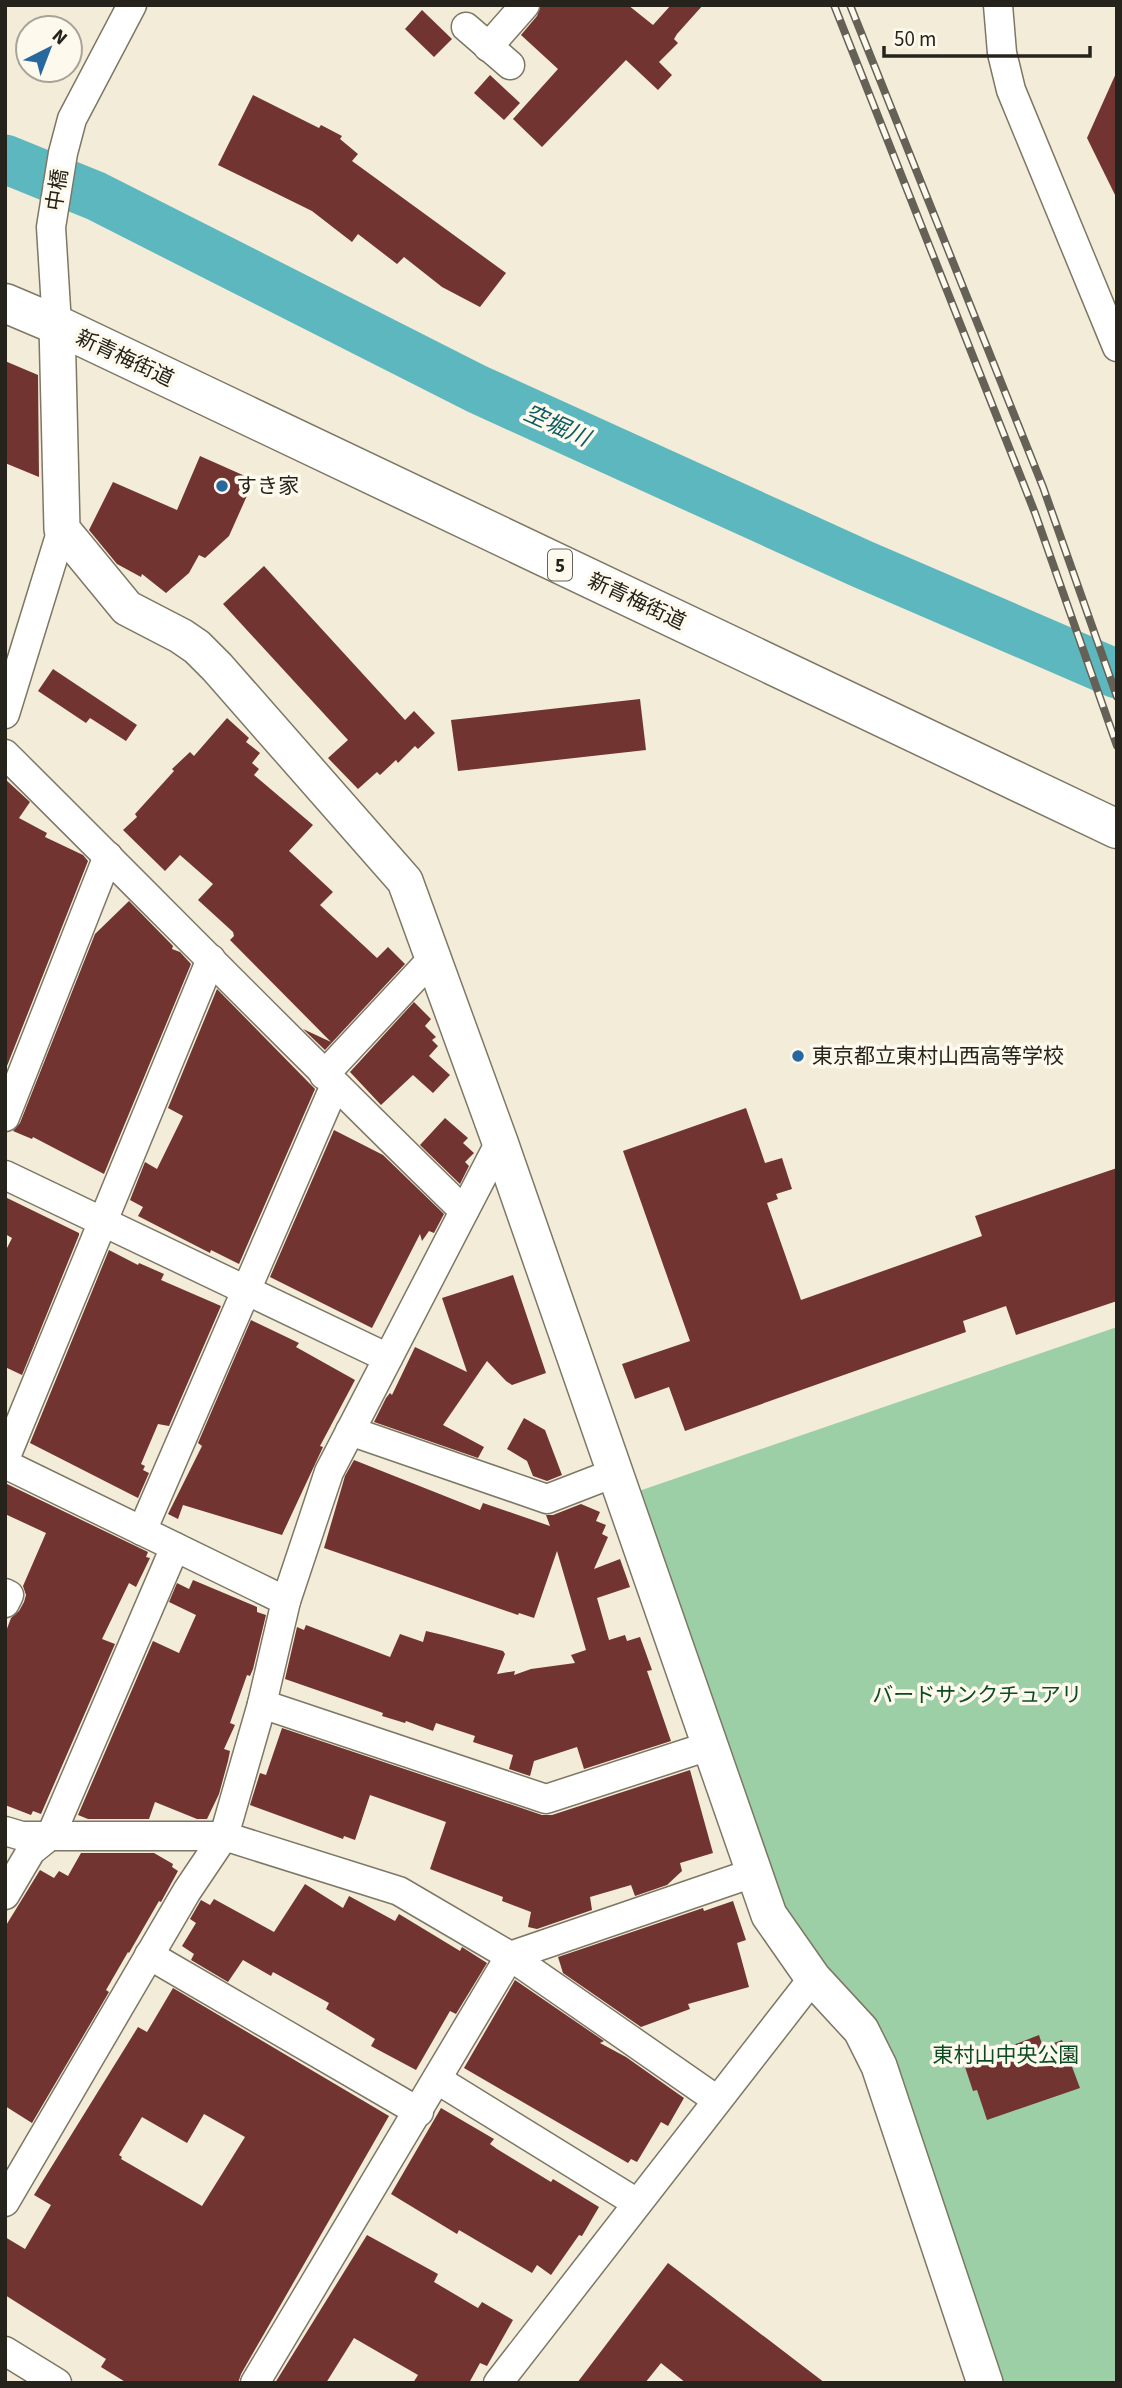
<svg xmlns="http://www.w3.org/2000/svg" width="1122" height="2388" font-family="'Source Sans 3','Noto Sans JP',sans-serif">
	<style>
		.green { fill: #9dcfa6 }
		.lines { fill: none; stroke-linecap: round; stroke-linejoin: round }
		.river { stroke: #5cb8be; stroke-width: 49 }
		.building { fill: #713431; fill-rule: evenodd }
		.minor-casing { stroke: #7d7765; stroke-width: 31 }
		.tertiary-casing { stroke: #7d7765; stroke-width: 38 }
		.primary-casing { stroke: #7d7765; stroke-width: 41 }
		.minor { stroke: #fff; stroke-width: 28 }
		.tertiary { stroke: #fff; stroke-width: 35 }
		.primary { stroke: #fff; stroke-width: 38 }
		.rail-casing { stroke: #656156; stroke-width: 8 }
		.rail { stroke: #fef9ed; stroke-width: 5; stroke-dasharray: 16; stroke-linecap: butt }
		.poi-dot { fill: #27699e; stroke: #fef9ed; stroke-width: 2.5 }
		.labels { text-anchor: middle; stroke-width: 7; stroke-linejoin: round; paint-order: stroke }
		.shield { fill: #fef9ed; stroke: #67635b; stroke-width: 2 }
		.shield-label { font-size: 19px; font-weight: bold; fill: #26231c }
		.street-label { font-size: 21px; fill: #26231c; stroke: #fef9ed }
		.poi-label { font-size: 21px; fill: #26231c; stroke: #fef9ed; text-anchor: start }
		.park-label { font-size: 21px; fill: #0a4b21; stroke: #fef9ed }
		.water-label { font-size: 23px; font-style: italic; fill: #0a5c61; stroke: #fef9ed }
	</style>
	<rect width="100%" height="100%" fill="#f3ecd8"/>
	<polygon class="green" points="1117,1327 1117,2383 1000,2383 899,2084 777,1912 636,1492"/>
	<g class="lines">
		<polyline class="river" points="5,159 96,196 477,389 862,564 1117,674"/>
	</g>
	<g class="building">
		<polygon points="541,5 628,5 653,25 671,5 703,5 677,34 674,39 678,43 659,62 672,75 658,90 626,60 542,147 513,119 558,69 521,35 537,16"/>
		<polygon points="422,10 452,39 434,57 405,29"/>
		<polygon points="1117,71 1117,199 1087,138"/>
		<polygon points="490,75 520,103 504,120 474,93"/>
		<polygon points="253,95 319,128 321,125 342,136 340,139 358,154 352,161 506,273 480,307 442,287 404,257 397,264 358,234 352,242 312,211 218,165"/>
		<polygon points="5,361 38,375 39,477 5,463"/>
		<polygon points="200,456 254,480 229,536 205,558 199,555 189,573 166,593 142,574 141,577 117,564 89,530 113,482 177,510"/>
		<polygon points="264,566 405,720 414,711 435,733 418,749 415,746 398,763 396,760 380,775 377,772 358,789 328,758 348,740 223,604"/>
		<polygon points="53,669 137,725 126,741 90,718 86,723 38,691"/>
		<polygon points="640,699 646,750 458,771 451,720"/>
		<polygon points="227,718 249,738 246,742 260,753 252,763 259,769 254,775 313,825 289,851 333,892 320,905 377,958 388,947 405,964 325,1050 303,1029 331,1042 230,940 234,936 233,932 198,900 213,884 180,855 165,871 123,830 137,817 135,814 174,771 172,769 190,752 194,756"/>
		<polygon points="5,779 30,802 19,818 47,833 45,837 83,855 88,861 5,1071"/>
		<polygon points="129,901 173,946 172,949 180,952 191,964 104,1174 33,1137 32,1139 13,1131 20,1123 95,934"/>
		<polygon points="217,989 315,1089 239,1264 211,1250 210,1253 138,1216 143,1207 130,1200 145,1162 157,1169 183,1116 168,1108"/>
		<polygon points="414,1002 431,1019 425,1026 436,1037 432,1040 438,1046 429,1056 450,1075 433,1093 413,1075 381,1105 350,1072"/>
		<polygon points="746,1108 765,1163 782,1158 792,1189 776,1194 778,1199 767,1203 801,1300 982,1236 975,1216 1117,1168 1117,1301 1016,1335 1006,1306 963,1321 966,1332 685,1431 669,1387 635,1399 622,1364 690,1341 623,1151"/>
		<polygon points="445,1118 468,1138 463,1143 474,1153 465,1162 469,1166 460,1184 420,1145"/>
		<polygon points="334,1130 383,1155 444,1214 434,1233 429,1231 422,1241 420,1234 372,1328 270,1277"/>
		<polygon points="5,1197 79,1233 79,1235 22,1375 5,1367 5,1252 12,1238 5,1234"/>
		<polygon points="109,1250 138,1265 139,1263 164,1274 161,1280 221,1306 169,1426 158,1424 141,1464 145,1466 143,1470 149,1473 138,1498 30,1443"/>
		<polygon points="513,1275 546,1373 512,1385 506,1381 487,1361 443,1425 484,1447 478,1458 374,1422 386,1398 390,1393 392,1395 415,1347 467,1372 442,1298"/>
		<polygon points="251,1320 299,1343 296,1347 355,1380 320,1446 323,1447 282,1535 183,1505 178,1519 168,1514 202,1446 198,1443"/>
		<polygon points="524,1418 545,1430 562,1475 547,1481 533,1476 527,1461 507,1449"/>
		<polygon points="354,1460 480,1510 483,1503 550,1526 546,1515 553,1515 581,1504 600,1512 596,1521 606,1525 602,1534 608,1537 594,1569 620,1559 630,1587 597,1598 609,1640 625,1635 627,1641 640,1637 652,1670 647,1671 671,1741 584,1769 577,1747 534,1761 530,1776 509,1769 513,1755 473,1742 475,1736 436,1723 433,1731 406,1721 405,1723 382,1716 383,1713 285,1679 297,1627 304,1630 306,1625 390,1657 400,1634 423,1642 426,1631 447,1636 503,1651 505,1654 497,1674 515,1671 514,1675 531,1669 575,1663 571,1655 586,1650 557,1551 534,1618 519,1613 518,1615 324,1548 345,1476"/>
		<polygon points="5,1483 148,1552 146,1557 150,1558 136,1587 129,1583 102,1639 115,1644 41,1814 33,1811 31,1815 5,1805 5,1634 11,1618 19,1611 24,1602 26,1595 23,1586 46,1533 5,1514"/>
		<polygon points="193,1580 257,1607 257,1612 266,1615 253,1669 250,1676 247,1675 230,1723 235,1725 224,1749 230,1751 228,1761 219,1794 207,1819 197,1819 155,1802 149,1819 88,1819 78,1815 153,1641 179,1653 196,1615 169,1602 177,1583 189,1589"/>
		<polygon points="282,1728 542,1815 552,1815 690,1770 713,1853 680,1863 682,1871 667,1885 635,1896 631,1885 590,1897 592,1910 537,1929 528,1927 531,1912 502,1901 503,1897 430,1869 446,1822 370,1795 355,1840 344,1836 343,1839 250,1805 260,1773 266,1775"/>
		<polygon points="81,1853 154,1853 173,1864 172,1867 178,1871 161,1902 159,1901 129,1953 128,1952 106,1990 109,1992 32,2123 5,2106 5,1927 40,1870 54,1878 59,1871 68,1876"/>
		<polygon points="305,1884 343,1908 349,1896 395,1921 399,1914 460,1951 462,1947 487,1963 456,2014 450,2011 416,2070 371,2046 375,2039 326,2009 329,2003 273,1972 271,1976 243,1960 228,1982 191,1960 194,1954 182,1946 196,1923 190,1919 201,1900 210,1905 214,1899 274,1932"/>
		<polygon points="733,1901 746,1940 737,1943 749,1987 688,2004 690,2009 641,2027 563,1973 558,1957 703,1908 704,1911"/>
		<polygon points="515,1980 604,2041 600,2043 626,2057 684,2098 668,2126 661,2122 637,2162 631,2159 628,2163 464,2068"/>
		<path d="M 173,1988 L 389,2116 L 241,2374 L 238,2383 L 127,2383 L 101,2367 L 106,2359 L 5,2295 L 5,2237 L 25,2249 L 51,2205 L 34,2195 L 138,2027 L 147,2032 ZM 204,2114 L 245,2137 L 202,2206 L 121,2159 L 122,2157 L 119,2155 L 142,2117 L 187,2143 Z"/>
		<polygon points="1039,2035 1043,2047 1062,2040 1080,2088 987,2120 977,2090 973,2091 964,2064"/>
		<polygon points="441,2108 494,2139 490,2144 497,2149 551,2182 553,2179 599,2207 582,2236 579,2235 551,2275 537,2265 532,2273 459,2230 457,2234 391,2194"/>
		<polygon points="367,2235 438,2274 434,2282 478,2308 482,2302 513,2320 487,2366 480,2363 469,2383 413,2383 418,2375 354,2338 326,2383 275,2383"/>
		<polygon points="668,2263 825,2383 686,2383 661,2363 645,2383 577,2383"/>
	</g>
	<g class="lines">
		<defs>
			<g id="minor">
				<polyline points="998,5 1002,53 1011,90 1117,347"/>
				<polyline points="466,27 510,65"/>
				<polyline points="488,47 525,5"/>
				<polyline points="57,325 51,227 63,153 72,119 132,5"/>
				<polyline points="5,714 62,529"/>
				<path d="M 5,754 C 158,906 309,1060 464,1211"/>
				<polyline points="324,1075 433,958"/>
				<polyline points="5,1117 108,856"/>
				<polyline points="5,1175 388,1358"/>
				<polyline points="350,1431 547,1499 614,1473"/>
				<polyline points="5,1459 211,959"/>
				<polyline points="5,1464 286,1601"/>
				<polyline points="142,1531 335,1085"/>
				<polyline points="5,1593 9,1595 5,1603"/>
				<polyline points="262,1704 546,1799 709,1746"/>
				<polyline points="5,1831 22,1836 224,1836 399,1891 510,1956 717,2100"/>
				<polyline points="5,1895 31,1851 51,1835 175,1547"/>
				<polyline points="149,1955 419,2112"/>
				<polyline points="438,2080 637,2203"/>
				<polyline points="5,2202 187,1891 224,1836 262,1704 286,1601 329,1472 500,1142"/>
				<polyline points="5,2351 57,2383"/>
				<polyline points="255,2383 510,1956 753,1873"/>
				<polyline points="498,2383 813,1978"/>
			</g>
			<polyline id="tertiary" points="57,325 62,529 127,608 181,636 197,647 217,667 405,881 500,1142 769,1915 813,1978 861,2030 879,2066 985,2383"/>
			<polyline id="primary" points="5,303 57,325 1117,829"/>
		</defs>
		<use href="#minor" class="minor-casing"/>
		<use href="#tertiary" class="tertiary-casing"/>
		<use href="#primary" class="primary-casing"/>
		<use href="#minor" class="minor"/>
		<use href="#tertiary" class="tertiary"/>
		<use href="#primary" class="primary"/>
		<defs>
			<g id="rail">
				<polyline points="834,5 1035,513 1117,746"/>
				<polyline points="850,5 1043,487 1117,697"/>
			</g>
		</defs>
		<use href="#rail" class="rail-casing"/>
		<use href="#rail" class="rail"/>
	</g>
	<g class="poi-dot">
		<circle cx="222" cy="486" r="7"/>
		<circle cx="798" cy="1056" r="7"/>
	</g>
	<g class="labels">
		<rect class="shield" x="548" y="549.5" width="24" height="31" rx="5"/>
		<g class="shield-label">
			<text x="560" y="572">5</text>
		</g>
		<g class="street-label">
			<text transform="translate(57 190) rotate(-81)" y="7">中橋</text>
			<text transform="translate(125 358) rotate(25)" y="7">新青梅街道</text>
			<text transform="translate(637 601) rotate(25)" y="7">新青梅街道</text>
		</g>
		<g class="poi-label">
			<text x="236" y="493">すき家</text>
			<text x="812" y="1063">東京都立東村山西高等学校</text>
		</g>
		<g class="park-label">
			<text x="977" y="1702">バードサンクチュアリ</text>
			<text x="1006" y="2062">東村山中央公園</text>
		</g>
		<g class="water-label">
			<text transform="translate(557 425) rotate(24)" y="8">空堀川</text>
		</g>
	</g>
	<rect width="1122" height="2388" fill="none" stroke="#26231c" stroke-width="14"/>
	<g transform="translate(49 49) rotate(42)"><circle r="33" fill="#fef9ed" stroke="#a8a399" stroke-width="2"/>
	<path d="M0-5L12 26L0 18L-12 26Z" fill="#27699e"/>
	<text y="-10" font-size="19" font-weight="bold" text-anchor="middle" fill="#26231c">N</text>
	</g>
	<path d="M884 46v10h206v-10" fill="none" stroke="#26231c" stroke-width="3.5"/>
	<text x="894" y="46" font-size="21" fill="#26231c" stroke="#fef9ed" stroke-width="5" paint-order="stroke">50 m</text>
</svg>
